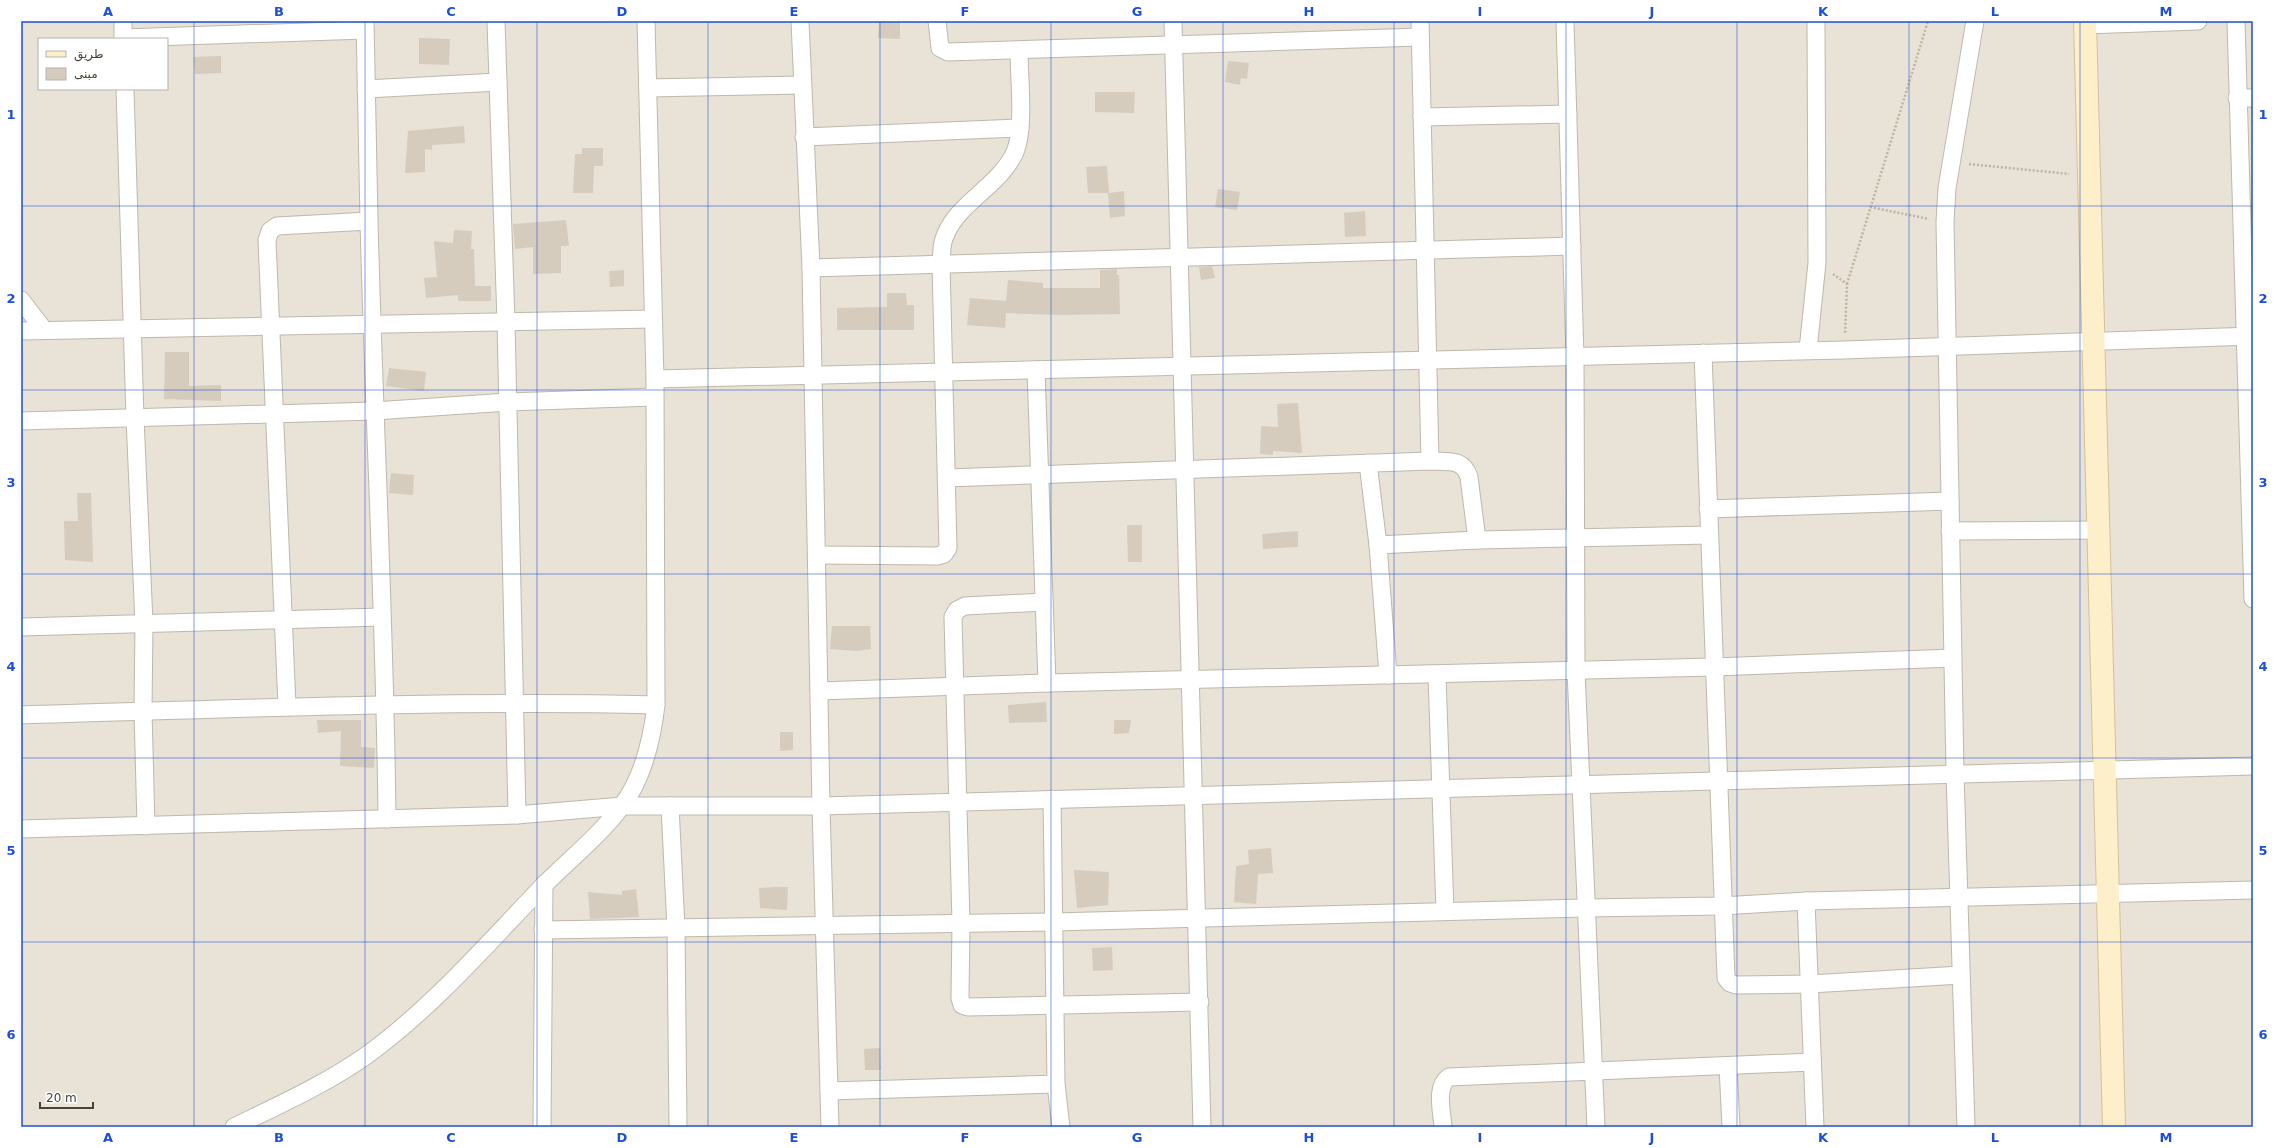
<svg xmlns="http://www.w3.org/2000/svg" width="2274" height="1148" font-family="'DejaVu Sans',Cairo,sans-serif">
	<style>
		.residential { fill: #e8e2d7; fill-rule: evenodd }
		.building { fill: #d5ccbe }
		.lines { fill: none; stroke-linecap: round; stroke-linejoin: round }
		.street-casing { stroke: #bfb8ab; stroke-width: 19 }
		.secondary-casing { stroke: #d3c299; stroke-width: 24 }
		.path { stroke: #c1b39d; stroke-width: 2.5; stroke-dasharray: 2 2; stroke-linecap: butt }
		.street { stroke: #fff; stroke-width: 17 }
		.secondary { stroke: #fdefca; stroke-width: 22 }
		.grid { fill: none; stroke: #1d4ed8; stroke-width: 1; stroke-opacity: 0.55 }
		.neatline { fill: none; stroke: #1d4ed8; stroke-width: 1.5 }
		.grid-label { font-size: 13px; text-anchor: middle; font-weight: bold; fill: #1d4ed8 }
	</style>
	<rect width="100%" height="100%" fill="#f4f0e9"/>
	<path class="residential" d="M 21,21 L 2253,21 L 2253,1127 L 21,1127 ZM 39,39 L 167,39 L 167,89 L 39,89 Z"/>
	<g class="building">
		<polygon points="879,21 900,21 900,39 878,38"/>
		<polygon points="419,38 450,39 449,65 419,64"/>
		<polygon points="221,56 221,73 195,74 193,57"/>
		<polygon points="1228,61 1249,63 1247,79 1241,78 1240,85 1225,82"/>
		<polygon points="1095,92 1135,92 1134,113 1095,112"/>
		<polygon points="464,126 465,143 432,145 432,150 425,149 425,172 405,173 408,131"/>
		<polygon points="582,148 603,148 603,166 594,166 593,193 573,193 575,154 582,154"/>
		<polygon points="1107,166 1109,193 1124,191 1125,216 1110,218 1108,193 1088,193 1086,167"/>
		<polygon points="1218,189 1240,192 1237,210 1215,207"/>
		<polygon points="1365,211 1366,236 1345,237 1344,213"/>
		<polygon points="566,220 569,246 561,246 561,273 533,274 533,247 515,249 513,224"/>
		<polygon points="454,230 472,231 471,249 474,249 475,286 491,286 491,301 458,301 458,295 426,298 424,278 437,277 434,241 453,243"/>
		<polygon points="1212,266 1215,278 1201,280 1199,267"/>
		<polygon points="1117,269 1117,275 1119,275 1120,314 1059,315 1006,313 1005,328 967,325 970,298 1006,301 1008,280 1043,283 1043,288 1100,288 1100,270"/>
		<polygon points="624,270 624,286 610,287 609,271"/>
		<polygon points="887,293 906,293 907,305 914,305 914,330 837,330 837,308 887,307"/>
		<polygon points="165,352 189,352 189,386 221,385 221,401 164,399"/>
		<polygon points="389,368 426,372 424,391 386,386"/>
		<polygon points="1298,403 1302,453 1273,451 1273,455 1260,454 1261,426 1278,427 1277,404"/>
		<polygon points="391,473 414,475 413,495 389,493"/>
		<polygon points="77,493 91,493 93,562 65,560 64,521 78,521"/>
		<polygon points="1127,525 1142,525 1142,562 1128,562"/>
		<polygon points="1298,531 1298,547 1263,549 1262,534"/>
		<polygon points="832,626 870,626 871,649 857,651 830,649"/>
		<polygon points="1046,702 1047,722 1009,723 1008,705"/>
		<polygon points="317,720 361,720 361,747 375,748 374,768 340,766 341,731 318,733"/>
		<polygon points="1114,720 1131,720 1129,733 1114,734"/>
		<polygon points="780,732 793,732 793,750 780,751"/>
		<polygon points="1271,848 1273,873 1258,874 1256,904 1234,902 1236,866 1249,864 1248,850"/>
		<polygon points="1074,870 1109,872 1108,905 1077,908"/>
		<polygon points="778,887 788,887 787,910 760,908 759,888"/>
		<polygon points="636,889 639,917 590,919 588,892 622,895 622,891"/>
		<polygon points="1112,947 1113,970 1093,971 1092,948"/>
		<polygon points="880,1048 881,1070 865,1070 864,1049"/>
	</g>
	<g class="lines">
		<defs>
			<g id="street">
				<polyline points="123,21 123,39"/>
				<polyline points="365,21 369,221"/>
				<polyline points="496,21 506,322 517,815"/>
				<polyline points="800,21 811,268 821,806 830,1127"/>
				<polyline points="937,21 940,48 948,52 1420,37"/>
				<polyline points="1173,21 1202,1127"/>
				<polyline points="1420,21 1430,461"/>
				<polyline points="1565,21 1575,357 1576,671 1596,1127"/>
				<polyline points="2236,21 2253,599"/>
				<polyline points="2085,25 2198,21"/>
				<polyline points="123,38 365,30"/>
				<polyline points="648,88 801,85"/>
				<polyline points="125,89 135,418 144,623 143,711 146,826"/>
				<polyline points="366,89 498,82"/>
				<polyline points="2237,98 2253,98"/>
				<polyline points="1422,117 1568,114"/>
				<polyline points="804,137 1020,128"/>
				<polyline points="811,268 1572,246"/>
				<polyline points="21,300 44,330"/>
				<polyline points="21,331 653,319"/>
				<polyline points="1808,350 1817,263 1816,21"/>
				<polyline points="1703,353 1726,978 1730,983 1736,985 1810,984 1961,975"/>
				<polyline points="1036,370 1047,683"/>
				<polyline points="655,379 1844,350 2253,336"/>
				<polyline points="21,421 374,411 508,402 654,397"/>
				<polyline points="1368,463 1378,545 1388,675"/>
				<path d="M 947,478 L 1430,461 C 1448,462 1463,458 1469,477 L 1477,540"/>
				<polyline points="1708,509 1950,501"/>
				<polyline points="1950,531 2098,530"/>
				<polyline points="1378,545 1477,540 1709,535"/>
				<path d="M 817,555 L 937,556 L 944,554 L 948,548 L 941,263 C 942,255 941,244 945,236 C 958,202 1000,186 1015,152 C 1025,129 1019,78 1019,51"/>
				<polyline points="1044,602 965,606 957,610 953,617 961,923 960,998 962,1005 968,1007 1200,1002"/>
				<polyline points="21,627 382,617"/>
				<polyline points="1437,675 1445,911"/>
				<polyline points="819,691 1047,683 1714,667 1953,658"/>
				<path d="M 287,706 L 267,240 L 270,231 L 277,226 L 369,221 C 374,421 385,620 387,819"/>
				<path d="M 21,715 C 233,709 444,700 656,705"/>
				<polyline points="1052,799 1056,1084 1061,1127"/>
				<polyline points="670,806 676,928 678,1127"/>
				<polyline points="21,829 517,815 622,806 821,806 2253,766"/>
				<polyline points="1806,901 1815,1127"/>
				<polyline points="543,930 1054,922 1585,908 1722,906 1806,901 2253,890"/>
				<polyline points="1728,1066 1731,1127"/>
				<polyline points="829,1091 1056,1084"/>
				<path d="M 234,1127 C 279,1105 326,1084 367,1055 C 433,1007 487,944 543,886 C 569,860 599,836 621,807 C 643,779 652,739 656,705 L 655,379 L 646,21"/>
				<polyline points="542,1127 544,884"/>
				<path d="M 1443,1127 C 1442,1111 1435,1087 1449,1077 L 1812,1062"/>
				<polyline points="1966,1127 1955,773 1945,222 1947,188 1975,21"/>
			</g>
			<polyline id="secondary" points="2085,21 2114,1127"/>
		</defs>
		<use href="#street" class="street-casing"/>
		<use href="#secondary" class="secondary-casing"/>
		<g class="path">
			<polyline points="1969,164 2069,174"/>
			<polyline points="1870,207 1929,219"/>
			<polyline points="1833,274 1847,284 1845,334"/>
			<polyline points="1847,284 1928,21"/>
		</g>
		<use href="#street" class="street"/>
		<use href="#secondary" class="secondary"/>
	</g>
	<path class="grid" d="M 194,21 L 194,1127M 365,21 L 365,1127M 537,21 L 537,1127M 708,21 L 708,1127M 880,21 L 880,1127M 1051,21 L 1051,1127M 1223,21 L 1223,1127M 1394,21 L 1394,1127M 1566,21 L 1566,1127M 1737,21 L 1737,1127M 1909,21 L 1909,1127M 2080,21 L 2080,1127M 21,206 L 2253,206M 21,390 L 2253,390M 21,574 L 2253,574M 21,758 L 2253,758M 21,942 L 2253,942"/>
	<rect width="2274" height="1148" fill="none" stroke="#ffffff" stroke-width="44"/>
	<rect x="38" y="38" width="130" height="52" fill="#ffffff" stroke="#b5b3af"/>
	<rect x="46" y="51" width="20" height="6" fill="#fdefca" stroke="#b5b3af"/>
	<text x="74" y="58" font-size="12" fill="#474137">طريق</text>
	<rect x="46" y="68" width="20" height="12" fill="#d5ccbe" stroke="#b5b3af"/>
	<text x="74" y="78" font-size="12" fill="#474137">مبنى</text>
	<path d="M40 1102v6h53v-6" fill="none" stroke="#474137" stroke-width="2"/>
	<text x="46" y="1102" font-size="12" fill="#474137" stroke="#ffffff" stroke-width="3" paint-order="stroke">20 m</text>
	<rect x="22" y="22" width="2230" height="1104" class="neatline"/>
	<g class="grid-label">
		<text x="108" y="16">A</text>
		<text x="279" y="16">B</text>
		<text x="451" y="16">C</text>
		<text x="622" y="16">D</text>
		<text x="794" y="16">E</text>
		<text x="965" y="16">F</text>
		<text x="1137" y="16">G</text>
		<text x="1309" y="16">H</text>
		<text x="1480" y="16">I</text>
		<text x="1652" y="16">J</text>
		<text x="1823" y="16">K</text>
		<text x="1995" y="16">L</text>
		<text x="2166" y="16">M</text>
		<text x="11" y="119">1</text>
		<text x="2263" y="119">1</text>
		<text x="11" y="303">2</text>
		<text x="2263" y="303">2</text>
		<text x="11" y="487">3</text>
		<text x="2263" y="487">3</text>
		<text x="11" y="671">4</text>
		<text x="2263" y="671">4</text>
		<text x="11" y="855">5</text>
		<text x="2263" y="855">5</text>
		<text x="11" y="1039">6</text>
		<text x="2263" y="1039">6</text>
		<text x="108" y="1142">A</text>
		<text x="279" y="1142">B</text>
		<text x="451" y="1142">C</text>
		<text x="622" y="1142">D</text>
		<text x="794" y="1142">E</text>
		<text x="965" y="1142">F</text>
		<text x="1137" y="1142">G</text>
		<text x="1309" y="1142">H</text>
		<text x="1480" y="1142">I</text>
		<text x="1652" y="1142">J</text>
		<text x="1823" y="1142">K</text>
		<text x="1995" y="1142">L</text>
		<text x="2166" y="1142">M</text>
	</g>
</svg>
